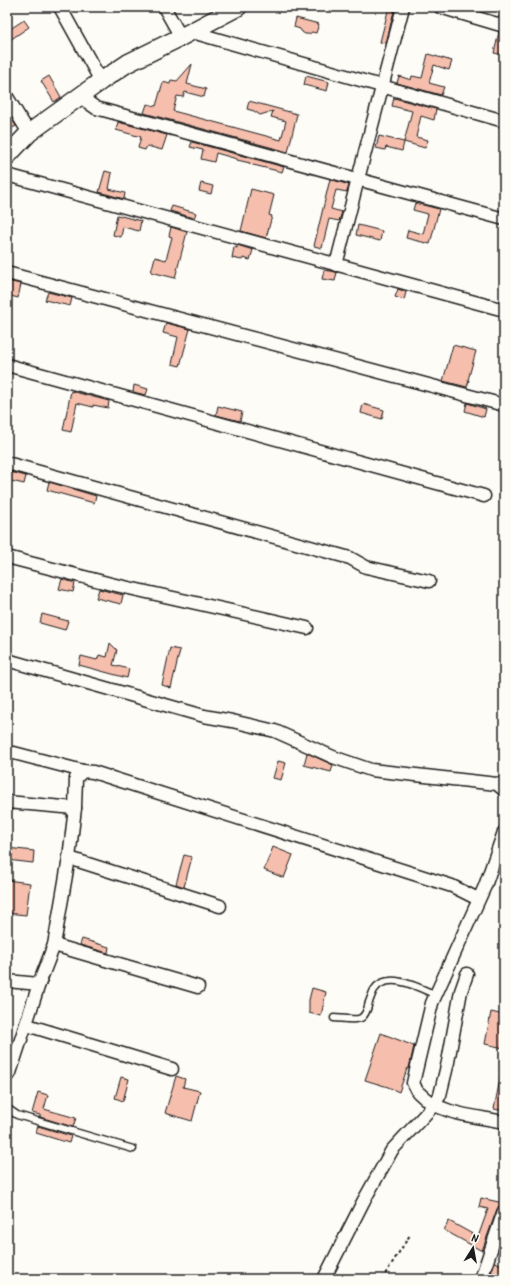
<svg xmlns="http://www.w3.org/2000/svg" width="511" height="1286" font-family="Kalam,sans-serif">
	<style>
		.building { fill: #f6beac; stroke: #1c1c1c }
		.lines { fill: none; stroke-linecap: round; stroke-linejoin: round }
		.lane-casing { stroke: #1c1c1c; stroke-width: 9 }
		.street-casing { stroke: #1c1c1c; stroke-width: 15 }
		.secondary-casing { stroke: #1c1c1c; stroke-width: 20 }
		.path { stroke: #1c1c1c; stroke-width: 2; stroke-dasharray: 3 3; stroke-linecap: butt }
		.lane { stroke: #fdfcf7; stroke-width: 6 }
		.street { stroke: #fdfcf7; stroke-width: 12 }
		.secondary { stroke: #fdfcf7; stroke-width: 17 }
	</style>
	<rect width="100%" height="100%" fill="#fdfcf7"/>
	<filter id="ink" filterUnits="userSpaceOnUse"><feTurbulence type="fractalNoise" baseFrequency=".025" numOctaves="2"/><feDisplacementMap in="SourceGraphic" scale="8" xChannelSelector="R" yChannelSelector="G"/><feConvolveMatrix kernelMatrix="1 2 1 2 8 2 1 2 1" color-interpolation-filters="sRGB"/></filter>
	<g filter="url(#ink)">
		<g class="building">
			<polygon points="389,7 395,7 386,43 380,42"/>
			<polygon points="296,18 319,24 316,33 312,32 309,34 305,34 302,32 300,29 294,27"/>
			<polygon points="24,20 29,27 7,42 7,31"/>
			<polygon points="499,32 504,33 504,55 494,53"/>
			<polygon points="428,54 452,61 449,70 434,65 429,83 444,87 441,95 397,83 399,76 411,80 412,76 422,78"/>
			<polygon points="192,64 187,84 206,89 204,97 185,92 183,97 177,96 173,111 281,140 286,121 271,117 273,111 260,115 254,111 247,109 249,101 297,114 288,152 144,113 147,104 156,106 163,82 170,84 171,80 177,81"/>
			<polygon points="49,76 61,97 54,102 41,81"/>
			<polygon points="306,76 329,82 327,91 304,85"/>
			<polygon points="394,98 436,109 434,120 421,116 416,137 428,140 425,148 404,142 412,111 392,106"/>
			<polygon points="7,111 16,126 7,131"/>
			<polygon points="118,122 167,135 162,150 147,146 145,150 138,148 141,137 116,130"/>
			<polygon points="379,136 404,142 402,151 386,147 385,150 376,148"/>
			<polygon points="192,142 284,167 282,172 249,164 250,163 237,160 237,159 216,153 214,162 201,159 203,150 190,147"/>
			<polygon points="105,171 112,173 109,189 125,193 124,199 99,192"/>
			<polygon points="330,179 349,185 347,192 336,190 331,209 342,212 339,221 329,219 322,248 314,246"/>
			<polygon points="201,183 213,186 211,194 199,191"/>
			<polygon points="251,189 274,195 269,215 272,216 266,238 241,231"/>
			<polygon points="415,203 439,209 430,244 406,238 408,230 423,234 428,214 413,210"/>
			<polygon points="172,206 196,213 194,218 170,211"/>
			<polygon points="117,215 141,221 139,231 123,227 121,237 113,235"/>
			<polygon points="358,225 382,231 380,241 356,235"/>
			<polygon points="171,227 187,232 175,278 151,272 155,257 166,260 172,237 169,236"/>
			<polygon points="237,245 253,250 250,260 243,258 242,260 232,258 234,247 237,248"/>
			<polygon points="324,270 337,272 335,281 322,279"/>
			<polygon points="7,281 21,284 18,298 7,295"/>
			<polygon points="398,289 406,292 404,300 395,297"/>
			<polygon points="48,292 72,298 70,306 45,300"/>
			<polygon points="166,323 190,329 180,366 172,364 178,337 163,333"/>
			<polygon points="453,345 476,351 468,380 469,380 467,387 443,381"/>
			<polygon points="134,385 148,389 146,395 133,392"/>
			<polygon points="71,391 109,401 108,408 93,405 93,407 77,403 71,432 63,430"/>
			<polygon points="467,403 486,409 484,417 465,411"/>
			<polygon points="363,404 384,410 382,419 361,413"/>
			<polygon points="218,406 242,412 240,421 216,415"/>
			<polygon points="7,471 26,476 24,484 7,480"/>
			<polygon points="49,482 96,496 94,503 47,490"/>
			<polygon points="62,579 75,583 73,592 59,589"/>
			<polygon points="99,589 123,595 121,604 96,598"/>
			<polygon points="42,614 68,621 65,630 40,623"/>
			<polygon points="110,643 117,650 113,665 129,669 127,678 79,665 81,656 97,660 99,655 107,657"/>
			<polygon points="170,648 180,650 171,688 162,685"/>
			<polygon points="307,753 333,765 331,772 304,765"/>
			<polygon points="278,761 286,763 281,780 273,778"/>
			<polygon points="273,847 293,855 284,878 264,870"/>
			<polygon points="7,848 34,851 33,863 7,860"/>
			<polygon points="184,855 192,857 184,887 176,884"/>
			<polygon points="7,880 30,883 26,915 7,913"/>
			<polygon points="82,939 109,947 108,953 80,945"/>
			<polygon points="312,988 326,992 321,1016 309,1013 309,1000"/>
			<polygon points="491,1012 504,1015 504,1048 485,1044"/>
			<polygon points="381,1033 414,1046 409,1068 407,1069 399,1092 388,1087 365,1080"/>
			<polygon points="176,1076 185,1079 183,1087 200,1091 192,1121 165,1113"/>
			<polygon points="121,1077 129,1079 123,1101 115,1098"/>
			<polygon points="500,1079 504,1079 504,1111 494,1109"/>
			<polygon points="38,1092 48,1095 44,1109 76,1118 73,1127 40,1117 40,1115 32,1113"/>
			<polygon points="38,1126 71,1136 69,1143 36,1133"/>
			<polygon points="481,1198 503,1203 497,1209 482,1251 444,1230 449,1221 478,1237 488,1209 479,1207"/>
			<polygon points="495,1262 504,1266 499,1279 489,1279"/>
		</g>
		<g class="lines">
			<defs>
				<g id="lane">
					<path d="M 334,1018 C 340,1018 356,1021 361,1018 C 366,1015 368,1007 369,1002 C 371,998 372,993 374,990 C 387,970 420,988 436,995"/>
					<polyline points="7,1083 10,1073"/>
					<polyline points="7,1108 17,1115 133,1149"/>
				</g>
				<g id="street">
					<polyline points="60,7 101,81"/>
					<polyline points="164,7 181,37"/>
					<polyline points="440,7 504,26"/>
					<polyline points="192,32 504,121"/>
					<polyline points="79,96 96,108 504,219"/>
					<polyline points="7,97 29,133"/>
					<polyline points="7,175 504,310"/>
					<polyline points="336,265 358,179 403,7"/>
					<polyline points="7,273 504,405"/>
					<polyline points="7,365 484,496"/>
					<polyline points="7,463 350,558 366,567 429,581"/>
					<polyline points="7,557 111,584 307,628"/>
					<polyline points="7,660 204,716 232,721 275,731 333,757 371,770 497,784 504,790"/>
					<polyline points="14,753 83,771"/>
					<polyline points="7,802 75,808"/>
					<path d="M 504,832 L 485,886 L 432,1003 L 413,1083 C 415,1086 416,1091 419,1093 C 440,1115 476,1116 504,1122"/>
					<polyline points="69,858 220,906"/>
					<polyline points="54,945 198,987"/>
					<polyline points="7,981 39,984"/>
					<polyline points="27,1025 172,1069"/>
					<polyline points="7,1073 10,1073 39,984 54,945 69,858 75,808 76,778 83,771 93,772 452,886 478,899"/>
					<polyline points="324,1279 363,1202 392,1150 434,1105 440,1095 448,1062 461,991 467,974"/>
					<polyline points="481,1279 504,1211"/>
				</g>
				<polyline id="secondary" points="7,156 29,133 101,81 128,63 181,37 238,7"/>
			</defs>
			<use href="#lane" class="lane-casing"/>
			<use href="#street" class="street-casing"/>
			<use href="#secondary" class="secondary-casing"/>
			<polyline class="path" points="382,1279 410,1235"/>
			<use href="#lane" class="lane"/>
			<use href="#street" class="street"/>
			<use href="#secondary" class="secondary"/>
		</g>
	</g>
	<rect width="511" height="1286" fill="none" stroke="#fdfcf7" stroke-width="24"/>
	<rect x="12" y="12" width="487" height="1262" fill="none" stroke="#1c1c1c" stroke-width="1.5" filter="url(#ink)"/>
	<g transform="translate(473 1248) rotate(11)" stroke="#fdfcf7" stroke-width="3" paint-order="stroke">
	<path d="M0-3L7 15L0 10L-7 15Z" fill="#1c1c1c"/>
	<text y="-6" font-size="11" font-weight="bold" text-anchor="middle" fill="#1c1c1c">N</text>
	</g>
</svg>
